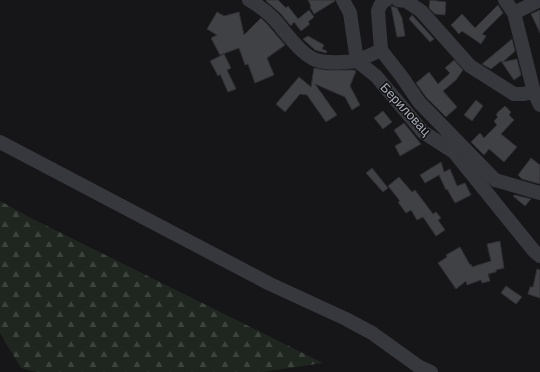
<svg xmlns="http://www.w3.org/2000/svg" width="540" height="372" font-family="'Archivo Narrow',sans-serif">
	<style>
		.forest { fill: url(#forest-firs) }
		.building { fill: #404145; stroke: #303034 }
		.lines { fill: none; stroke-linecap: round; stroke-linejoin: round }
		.minor { stroke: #37383d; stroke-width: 14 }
		.labels { text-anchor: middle; stroke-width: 3; stroke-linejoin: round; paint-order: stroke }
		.street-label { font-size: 13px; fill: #a8adb8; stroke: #111113 }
	</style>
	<defs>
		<pattern id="forest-firs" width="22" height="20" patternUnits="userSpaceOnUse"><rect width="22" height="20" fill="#1e261f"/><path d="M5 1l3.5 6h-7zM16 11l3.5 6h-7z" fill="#3c433d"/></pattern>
	</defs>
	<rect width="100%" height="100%" fill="#161618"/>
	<polygon class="forest" points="0,201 33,219 323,363 263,372 36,372 21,368 0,333"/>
	<g class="building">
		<polygon points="267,0 278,0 286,8 288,6 298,19 309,10 314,17 308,22 310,24 301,31 294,22 291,26 280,13 266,1"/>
		<polygon points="308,0 335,0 335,1 314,14 310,7 311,6"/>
		<polygon points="430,0 446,2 445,15 435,14 429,8"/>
		<polygon points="498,5 503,13 482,34 486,36 481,44 462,31 459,34 451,25 462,14 475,28"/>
		<polygon points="391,6 397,8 402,18 405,36 397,37"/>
		<polygon points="540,10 540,33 531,14"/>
		<polygon points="217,12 224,16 239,12 244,35 261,18 268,25 285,45 267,58 274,75 255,83 248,64 245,65 239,48 220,55 211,38 217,35 207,29"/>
		<polygon points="412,15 434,39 430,42 409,19"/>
		<polygon points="308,36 324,45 322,49 327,51 326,53 315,50 303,39"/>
		<polygon points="512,39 515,51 503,62 517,59 521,75 514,80 501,61 491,69 482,64"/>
		<polygon points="224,54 231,68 227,70 236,89 228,92 220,74 218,76 210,61"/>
		<polygon points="454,60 463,70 456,80 443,91 457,107 446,117 426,97 416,83 429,72 438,84 450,73 445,68"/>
		<polygon points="314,68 325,70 353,70 356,71 350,86 360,105 352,110 345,97 315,84 337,115 326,122 307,95 300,94 285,112 276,104 299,77 311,87"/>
		<polygon points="476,100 483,106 472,121 464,115"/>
		<polygon points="505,106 511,112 509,115 514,120 501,134 517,147 504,162 489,149 484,155 471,142 480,133 484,138 497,125 494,121 498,117 496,115 498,112"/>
		<polygon points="383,111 392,122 383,129 374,118"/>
		<polygon points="404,123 421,144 400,156 395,146 402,142 394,130"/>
		<polygon points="531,158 540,165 540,184 522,179 518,175"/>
		<polygon points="441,162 444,172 450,169 457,186 465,183 471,195 455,203 447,189 446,190 439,175 425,183 420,175"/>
		<polygon points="372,168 388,188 383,192 366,173"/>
		<polygon points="399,177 412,192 415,190 433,214 436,212 441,218 438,220 445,230 436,236 423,217 417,220 411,210 406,213 398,202 400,201 388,186"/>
		<polygon points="515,195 531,199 525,206 513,196"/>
		<polygon points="500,241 504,268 496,270 496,272 488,274 490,281 482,283 481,280 467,285 466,281 456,289 438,263 447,257 446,255 460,247 470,265 471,264 472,267 491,261 487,244"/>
		<polygon points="537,269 540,270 540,298 528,294 530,287 533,287"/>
		<polygon points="506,286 522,297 516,304 501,293"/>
	</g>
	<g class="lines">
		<g class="minor">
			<path d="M 249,0 C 258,5 267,12 274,19 C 284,30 301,55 316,60 C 329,64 344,62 357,61 L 376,76 L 423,132 L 454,152 L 534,251 L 540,256"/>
			<polyline points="343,0 350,13 357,61 381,50 402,77 419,102 495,180 540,193"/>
			<polyline points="398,0 406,1 421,11 470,66 514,94 523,94 534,92"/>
			<polyline points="505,0 514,13 534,92 540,105"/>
			<polyline points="514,13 540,0"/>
			<path d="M 381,50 L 378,11 C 380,6 381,2 386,0"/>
			<polyline points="0,142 270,284 346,319 372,333 418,366 431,372"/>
		</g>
	</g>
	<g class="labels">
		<g class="street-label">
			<text transform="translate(406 109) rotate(47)" y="5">Бериловац</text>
		</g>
	</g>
</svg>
